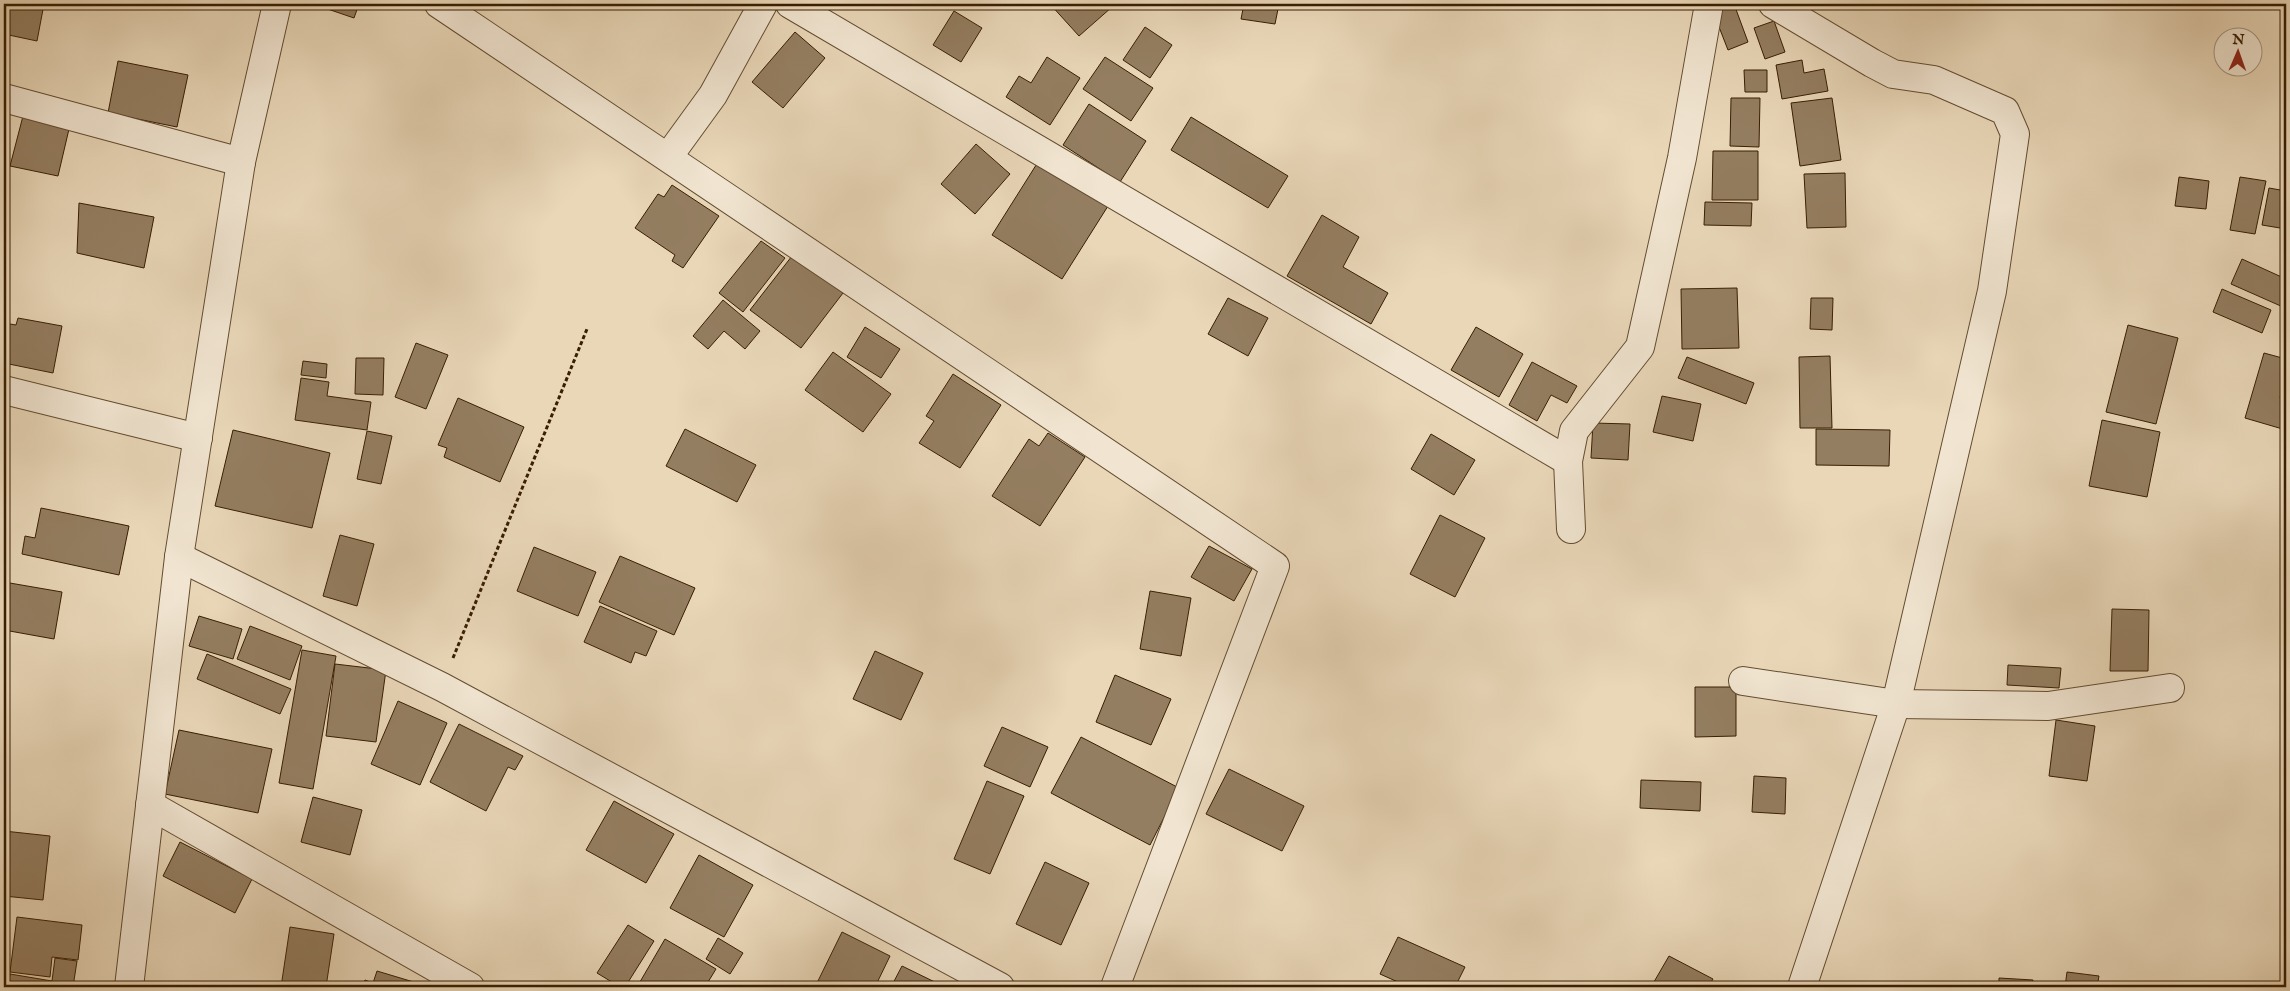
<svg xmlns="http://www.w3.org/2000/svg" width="2290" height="991" font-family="'IM FELL English',serif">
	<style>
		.building { fill: #947e61; stroke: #381e02 }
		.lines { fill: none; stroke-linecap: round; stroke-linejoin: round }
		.minor-casing { stroke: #644c30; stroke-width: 30 }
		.path { stroke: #381e02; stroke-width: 3; stroke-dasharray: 4 2.5; stroke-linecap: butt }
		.minor { stroke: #f1e5d1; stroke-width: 28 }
	</style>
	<rect width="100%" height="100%" fill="#e9d7b8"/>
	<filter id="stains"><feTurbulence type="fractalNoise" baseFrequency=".004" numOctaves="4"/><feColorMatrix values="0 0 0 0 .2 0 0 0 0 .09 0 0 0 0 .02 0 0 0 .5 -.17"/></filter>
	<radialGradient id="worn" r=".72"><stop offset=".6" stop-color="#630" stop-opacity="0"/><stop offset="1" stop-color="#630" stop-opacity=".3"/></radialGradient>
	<g class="building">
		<polygon points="4,4 44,4 37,41 4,34"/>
		<polygon points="313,4 359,4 354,18"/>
		<polygon points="1050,4 1109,4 1112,7 1079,36"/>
		<polygon points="1244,4 1279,4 1275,24 1241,19"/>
		<polygon points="1725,4 1734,4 1748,42 1728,50 1712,9"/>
		<polygon points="954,11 982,28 961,62 933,45"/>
		<polygon points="1774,21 1785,52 1765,59 1754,28"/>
		<polygon points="1145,27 1172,45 1150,78 1123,60"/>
		<polygon points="795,32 825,58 783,108 752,82"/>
		<polygon points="1047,57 1080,78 1050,125 1006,97 1019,76 1031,83"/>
		<polygon points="1105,57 1153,88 1131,121 1083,89"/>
		<polygon points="1802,60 1804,73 1824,69 1828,91 1782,99 1776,65"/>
		<polygon points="118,61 188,75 177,127 108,113"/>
		<polygon points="1744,70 1767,70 1767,92 1745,92"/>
		<polygon points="1731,98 1760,98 1759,147 1730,146"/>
		<polygon points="1832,98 1841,160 1800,166 1791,103"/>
		<polygon points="1089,104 1146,141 1120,182 1063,145"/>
		<polygon points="23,116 69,129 58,176 10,166"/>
		<polygon points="1191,117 1288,176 1268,208 1171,150"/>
		<polygon points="976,144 1010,174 975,214 941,184"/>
		<polygon points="1713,151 1758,151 1758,200 1712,200"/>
		<polygon points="1038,162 1108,206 1062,279 992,235"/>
		<polygon points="1845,173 1846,227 1807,228 1804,174"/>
		<polygon points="2179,177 2209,181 2206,209 2175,206"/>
		<polygon points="2240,177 2266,181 2255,234 2230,230"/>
		<polygon points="672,185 719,216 683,268 672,261 675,255 635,228 658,194 664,197"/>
		<polygon points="2269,188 2286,191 2286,229 2262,225"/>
		<polygon points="1705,202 1752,203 1751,226 1704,225"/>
		<polygon points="79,203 154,217 144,268 77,253"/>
		<polygon points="1322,215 1359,237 1343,267 1388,293 1371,324 1287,276"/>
		<polygon points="761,241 785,258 743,312 719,293"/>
		<polygon points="792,256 843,293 801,348 750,310"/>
		<polygon points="2242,259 2286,279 2286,300 2283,307 2231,284"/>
		<polygon points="1737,288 1739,348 1682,349 1681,289"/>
		<polygon points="2222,289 2271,310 2262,333 2213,312"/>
		<polygon points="1228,298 1268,318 1248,356 1208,334"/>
		<polygon points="1811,298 1833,298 1832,330 1810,329"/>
		<polygon points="723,300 760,331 745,349 724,331 708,349 693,336"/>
		<polygon points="18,318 62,326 53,373 4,363 4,323 16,325"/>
		<polygon points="2128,325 2178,338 2156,424 2106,412"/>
		<polygon points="865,327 900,349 881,378 847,357"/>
		<polygon points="1476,327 1523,354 1499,397 1451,370"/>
		<polygon points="416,343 448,355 426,409 395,397"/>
		<polygon points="833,352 891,394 863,432 805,390"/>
		<polygon points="2264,353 2286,359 2286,376 2280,398 2286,400 2286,430 2245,418"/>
		<polygon points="1830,356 1832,428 1800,428 1799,357"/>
		<polygon points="1687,357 1754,383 1746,404 1678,378"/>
		<polygon points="356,358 384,358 383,395 355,394"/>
		<polygon points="303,361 327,364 326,378 301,375"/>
		<polygon points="1532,362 1577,386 1567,403 1551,395 1537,421 1509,405"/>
		<polygon points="953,374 1001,405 960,468 919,443 934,421 926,416"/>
		<polygon points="301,378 329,382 327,396 371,402 367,430 295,420"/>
		<polygon points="1662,396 1701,404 1693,441 1653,432"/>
		<polygon points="458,398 524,427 500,482 444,457 447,448 438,445"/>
		<polygon points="2102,420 2160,432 2147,497 2089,486"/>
		<polygon points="1593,423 1630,424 1628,460 1591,458"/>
		<polygon points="685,429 756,465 737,502 666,466"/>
		<polygon points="1816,429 1890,430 1889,466 1816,465"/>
		<polygon points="233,430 330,453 312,528 215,506"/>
		<polygon points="367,431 392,436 381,484 357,479"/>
		<polygon points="1048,433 1085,457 1040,526 992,496 1029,439 1039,446"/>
		<polygon points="1431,434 1475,460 1454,495 1411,469"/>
		<polygon points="41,508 129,526 119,575 22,554 25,536 35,538"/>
		<polygon points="1440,515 1485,538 1455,597 1410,574"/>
		<polygon points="340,535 374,544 357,606 323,596"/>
		<polygon points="1209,546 1252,569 1234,601 1191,577"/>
		<polygon points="534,547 596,572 578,616 517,591"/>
		<polygon points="620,556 695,588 674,635 599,602"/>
		<polygon points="4,582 62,592 54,639 4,630"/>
		<polygon points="1150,591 1191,598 1181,656 1140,649"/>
		<polygon points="600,606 657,631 646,656 635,652 631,663 584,642"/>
		<polygon points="2112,609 2149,610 2148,671 2110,671"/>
		<polygon points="199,616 242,629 233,659 189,646"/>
		<polygon points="250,626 302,646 290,680 237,659"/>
		<polygon points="302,650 336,656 313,789 279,783"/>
		<polygon points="875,651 923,673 901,720 853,699"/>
		<polygon points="207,654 291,689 280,714 197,679"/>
		<polygon points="335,664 386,670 376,742 326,736"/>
		<polygon points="2008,665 2061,668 2059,688 2007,685"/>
		<polygon points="1115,675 1171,699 1151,745 1096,722"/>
		<polygon points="1695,687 1736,687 1736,736 1695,737"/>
		<polygon points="398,701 447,723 420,785 371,764"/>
		<polygon points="2056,720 2095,726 2087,781 2049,776"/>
		<polygon points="459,724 523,756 515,770 508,767 486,811 430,782"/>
		<polygon points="1002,727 1048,747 1030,787 984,766"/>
		<polygon points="179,730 272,749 258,813 165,794"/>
		<polygon points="1081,737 1179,788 1150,845 1051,793"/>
		<polygon points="1229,769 1304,806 1282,851 1206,814"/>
		<polygon points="1754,776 1786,778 1785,814 1752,812"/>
		<polygon points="1641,780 1701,782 1700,811 1640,808"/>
		<polygon points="987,781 1024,796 990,874 954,859"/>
		<polygon points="313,797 362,810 350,855 301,842"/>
		<polygon points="614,801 674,834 646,883 586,850"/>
		<polygon points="4,831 50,836 43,900 4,896"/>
		<polygon points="180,842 252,879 235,913 163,876"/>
		<polygon points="699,855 753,885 724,937 670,908"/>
		<polygon points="1045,862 1089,883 1061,945 1016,924"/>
		<polygon points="17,917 82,925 78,960 52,957 50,977 10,972"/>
		<polygon points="628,925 654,941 625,987 620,987 597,973"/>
		<polygon points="290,927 334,934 326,987 281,987"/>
		<polygon points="842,932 890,956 875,987 815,987"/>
		<polygon points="1398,937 1465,967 1455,987 1409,987 1380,974"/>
		<polygon points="718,938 743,953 730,974 706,959"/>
		<polygon points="665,939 716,969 705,987 637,987"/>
		<polygon points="1669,956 1713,979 1708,987 1651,987"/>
		<polygon points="55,958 77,961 73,987 8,987 10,974 52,981"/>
		<polygon points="902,966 945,987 891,987"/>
		<polygon points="377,971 427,986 427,987 362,987 365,980 373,983"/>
		<polygon points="2067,972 2099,976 2097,987 2065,987"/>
		<polygon points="1999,978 2033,980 2032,987 1999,987"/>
		<polygon points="165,982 185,987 164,987"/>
	</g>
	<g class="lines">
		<defs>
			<g id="minor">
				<polyline points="439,4 1275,566 1115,987"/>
				<polyline points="790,4 1568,461"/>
				<polyline points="1773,4 1872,63 1893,74 1934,80 2005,111 2015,134 1992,291 1896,704 1802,987"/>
				<polyline points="4,98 241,162"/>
				<polyline points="668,157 713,95 763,4"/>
				<polyline points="4,390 198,438"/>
				<polyline points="1571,529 1568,461 1574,431 1640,347 1682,158 1709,4"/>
				<polyline points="179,557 442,687 1000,987"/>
				<polyline points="1743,681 1896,704 2048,706 2170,688"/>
				<polyline points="150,805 470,987"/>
				<polyline points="129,987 179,557 241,162 277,4"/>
			</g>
		</defs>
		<use href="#minor" class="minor-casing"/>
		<polyline class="path" points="453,658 587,329"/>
		<use href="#minor" class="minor"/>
	</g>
	<rect width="2290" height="991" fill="none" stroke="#e9d7b8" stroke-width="20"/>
	<rect x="5" y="5" width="2280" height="981" fill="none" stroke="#381e02" stroke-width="2.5"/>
	<rect x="10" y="10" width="2270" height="971" fill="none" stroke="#381e02"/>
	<g transform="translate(2238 52) rotate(2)"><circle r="24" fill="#f1e5d1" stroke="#a7957e"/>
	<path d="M0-4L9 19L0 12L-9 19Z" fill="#8f2418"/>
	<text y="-8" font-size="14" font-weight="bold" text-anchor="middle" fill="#381e02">N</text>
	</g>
	<rect width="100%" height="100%" filter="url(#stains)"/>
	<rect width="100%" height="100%" fill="url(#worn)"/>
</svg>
